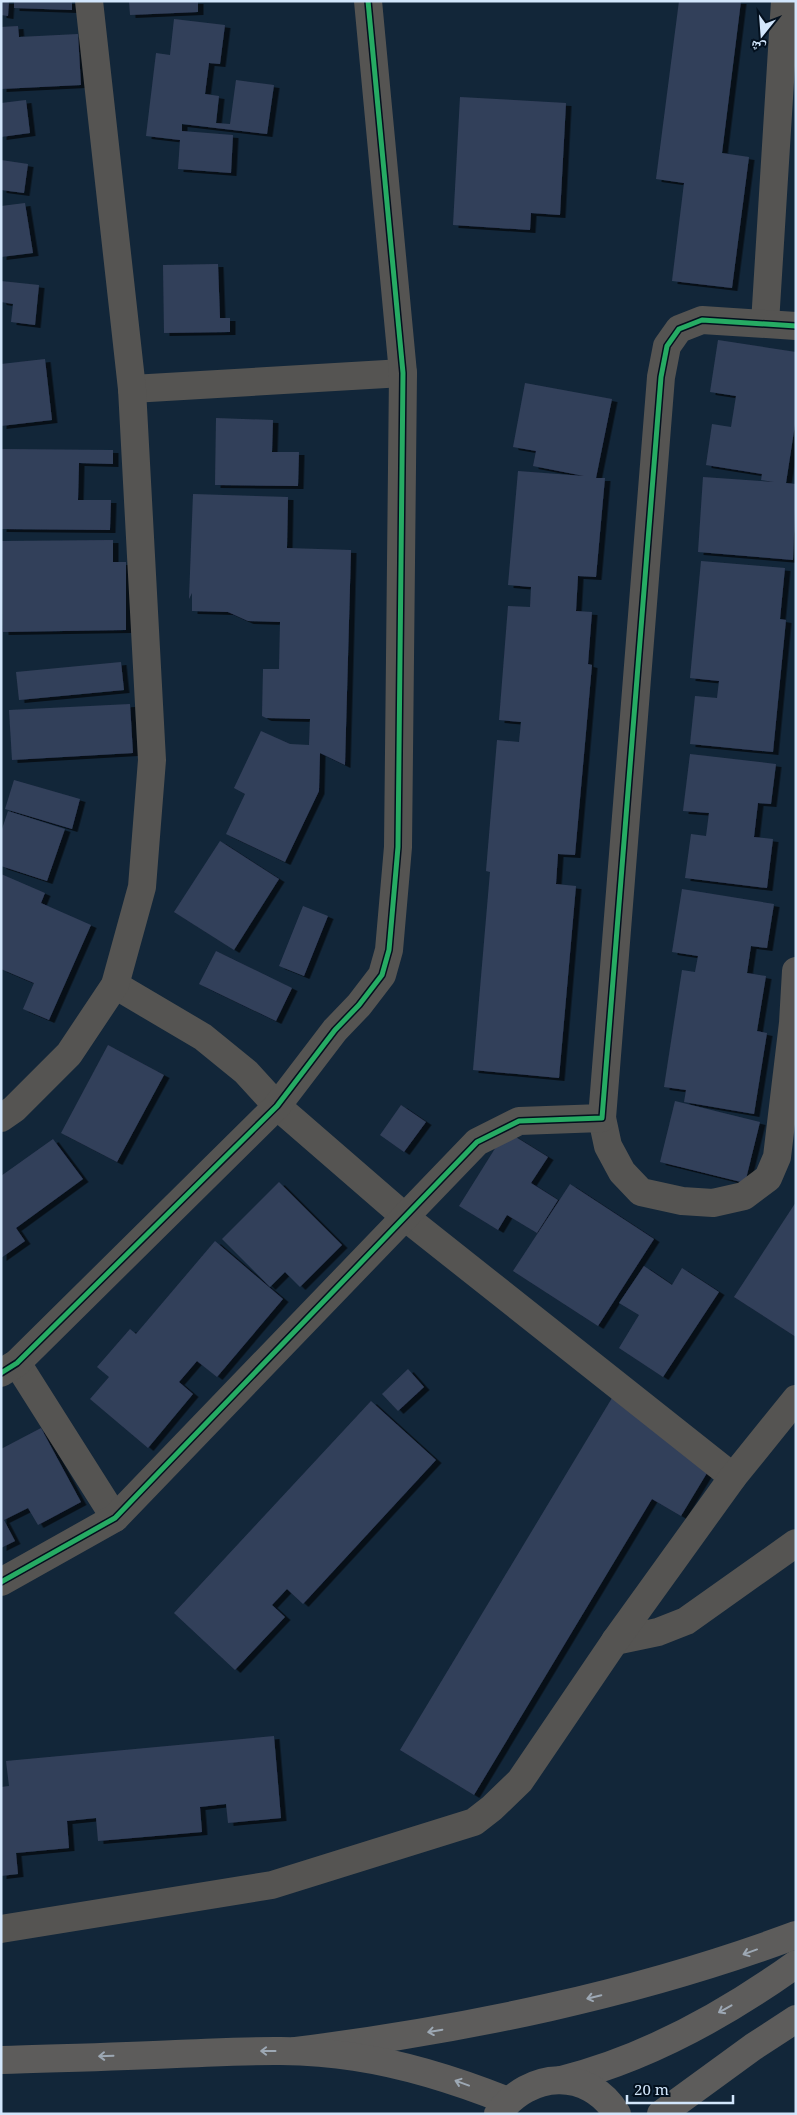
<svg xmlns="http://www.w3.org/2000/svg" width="797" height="2115" font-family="'Noto Serif','Noto Naskh Arabic',serif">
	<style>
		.building { fill: #333f5a; filter: url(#shadow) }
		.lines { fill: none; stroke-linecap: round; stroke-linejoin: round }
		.minor { stroke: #555452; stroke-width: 28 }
		.primary { stroke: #5d5c5b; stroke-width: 28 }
		.cycleway-casing { stroke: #03101e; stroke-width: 8 }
		.cycleway { stroke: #26ab63; stroke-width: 5 }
		.oneway { stroke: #9da8b4 }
	</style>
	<defs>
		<filter id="shadow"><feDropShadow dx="5.5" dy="3" stdDeviation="0" flood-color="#0009"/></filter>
	</defs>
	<rect width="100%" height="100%" fill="#122639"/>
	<g class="building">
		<polygon points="1,1 9,1 8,16 1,15"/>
		<polygon points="14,1 72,1 72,10 14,8"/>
		<polygon points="129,1 198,1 198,12 130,15"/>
		<polygon points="679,1 741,1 722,153 749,157 732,288 672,281 684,183 656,179"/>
		<polygon points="174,19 225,25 220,64 209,63 205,94 219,96 216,123 230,124 236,80 274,85 267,134 182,124 182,131 233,135 231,173 178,169 180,140 146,136 156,53 170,55"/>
		<polygon points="18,26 19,37 78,34 81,85 1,89 1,27"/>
		<polygon points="460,97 566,103 560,215 531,213 530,230 453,225"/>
		<polygon points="26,100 30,133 1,137 1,103"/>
		<polygon points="1,160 28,164 24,193 1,190"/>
		<polygon points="25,203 33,253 1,257 1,206"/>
		<polygon points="218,264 220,318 230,318 230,332 164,333 163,265"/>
		<polygon points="1,281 39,285 35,325 11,322 13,304 1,302"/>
		<polygon points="718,340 796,352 796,418 786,483 796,484 793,560 698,552 703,477 774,482 761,480 762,474 706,465 712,424 731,427 736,396 710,392"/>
		<polygon points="45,359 52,420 1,426 1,364"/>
		<polygon points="525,383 612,399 596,478 605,478 596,577 578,576 576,611 592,612 588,664 592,665 575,855 558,854 556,884 576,886 559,1078 473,1070 490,872 486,871 497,740 519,742 521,722 499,720 508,606 530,607 531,587 508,585 518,471 584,476 533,466 536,451 513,447"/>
		<polygon points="216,418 273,420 272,452 299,452 298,486 215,485"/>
		<polygon points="1,449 113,450 113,464 79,463 78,500 111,500 110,530 1,529"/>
		<polygon points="193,494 288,497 287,548 351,550 345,765 320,753 319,791 285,862 226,834 245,794 234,788 261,731 290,744 309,745 310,719 266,718 262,716 263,669 279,669 280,622 248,621 228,612 192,611 192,593 189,599"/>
		<polygon points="113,540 113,562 126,562 126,630 3,632 2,541"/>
		<polygon points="701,561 785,568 780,619 786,620 773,752 690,744 695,696 717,698 719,681 690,678"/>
		<polygon points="121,662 124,690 19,700 16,672"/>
		<polygon points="130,704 133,753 12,760 9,710"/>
		<polygon points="690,754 776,764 771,804 758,803 754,837 773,839 767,888 685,878 691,834 706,836 709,813 683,811"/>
		<polygon points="14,780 80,799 72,829 5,809"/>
		<polygon points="8,811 65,829 47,881 1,866 1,832"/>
		<polygon points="220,841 279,879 234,950 174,912"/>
		<polygon points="1,874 45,893 41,903 91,925 49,1020 23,1009 34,983 1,969"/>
		<polygon points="682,889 774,904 767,948 751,946 747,973 766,976 757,1031 767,1033 754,1114 684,1102 686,1090 664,1087 682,970 695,972 698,956 672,952"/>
		<polygon points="303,906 328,916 304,976 279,966"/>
		<polygon points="216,951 292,988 276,1021 199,984"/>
		<polygon points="108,1045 164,1075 117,1162 61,1133"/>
		<polygon points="675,1101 760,1122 745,1183 660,1162"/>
		<polygon points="401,1105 426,1122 404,1152 380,1135"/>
		<polygon points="506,1131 548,1157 531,1183 558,1200 537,1233 507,1215 498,1230 459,1206"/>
		<polygon points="53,1139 83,1179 16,1228 25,1241 1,1258 1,1176"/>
		<polygon points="279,1182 342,1245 300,1287 285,1272 270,1287 222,1239"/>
		<polygon points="570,1184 654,1239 598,1326 513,1271"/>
		<polygon points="796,1202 796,1337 734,1297"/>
		<polygon points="215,1241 283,1299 217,1377 197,1361 179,1382 193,1394 148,1448 90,1399 109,1377 97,1367 130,1329 136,1334"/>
		<polygon points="644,1266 672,1285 682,1268 719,1292 663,1377 619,1348 639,1315 619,1303"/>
		<polygon points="408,1369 424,1387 398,1411 382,1394"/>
		<polygon points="615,1393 710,1468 681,1516 652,1499 474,1795 400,1750"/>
		<polygon points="371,1401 436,1460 303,1604 287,1589 272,1605 285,1617 235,1670 174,1613"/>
		<polygon points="41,1428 81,1502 38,1525 28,1508 4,1520 15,1541 1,1548 1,1449"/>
		<polygon points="274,1736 281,1818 228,1823 226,1804 200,1807 202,1832 98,1841 96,1818 67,1821 69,1848 16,1853 18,1874 1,1876 1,1787 9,1786 6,1761"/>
	</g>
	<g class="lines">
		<g class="minor">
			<polyline points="765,323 785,1"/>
			<polyline points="132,389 403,373"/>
			<polyline points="115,985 203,1037 246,1072 277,1106 405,1217 733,1477"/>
			<polyline points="1,1118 14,1109 69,1054 115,985 142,887 152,760 132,389 89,1"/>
			<polyline points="602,1118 608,1146 622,1172 641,1192 682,1201 713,1203 744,1196 768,1178 777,1157 793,1023 796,971"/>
			<polyline points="17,1363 115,1518"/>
			<polyline points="1,1373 17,1363 277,1106 335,1030 359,1005 382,975 389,950 398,847 403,373 368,1"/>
			<polyline points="1,1582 115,1518 477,1142 519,1121 602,1118 661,377 667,346 679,329 702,320 796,326"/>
			<polyline points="615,1641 658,1632 686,1621 796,1543"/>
			<polyline points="1,1929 272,1885 474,1822 492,1808 520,1781 615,1641 733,1477 796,1399"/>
		</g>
		<g class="primary">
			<path d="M 296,2051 C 467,2029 634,1995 796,1935"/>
			<path d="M 1,2060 C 60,2058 118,2057 176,2054 C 236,2052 295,2047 355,2057 C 408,2065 458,2081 508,2101"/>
			<path d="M 561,2080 C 645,2059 725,2015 796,1964"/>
			<path d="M 498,2114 C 529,2071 588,2067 617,2114"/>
			<polyline points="661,2114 753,2047 796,2019"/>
		</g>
		<defs>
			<g id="cycleway">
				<polyline points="1,1373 17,1363 277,1106 335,1030 359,1005 382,975 389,950 398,847 403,373 368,1"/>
				<polyline points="1,1582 115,1518 477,1142 519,1121 602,1118 661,377 667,346 679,329 702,320 796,326"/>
			</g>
		</defs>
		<use href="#cycleway" class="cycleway-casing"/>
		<use href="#cycleway" class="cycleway"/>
	</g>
	<defs><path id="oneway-shaft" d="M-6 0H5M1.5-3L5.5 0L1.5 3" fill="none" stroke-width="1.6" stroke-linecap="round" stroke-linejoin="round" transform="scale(1.25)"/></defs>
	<g class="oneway">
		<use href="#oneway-shaft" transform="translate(750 1952) rotate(160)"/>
		<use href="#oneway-shaft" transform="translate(594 1997) rotate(167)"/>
		<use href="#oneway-shaft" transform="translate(725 2009) rotate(151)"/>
		<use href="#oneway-shaft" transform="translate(435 2031) rotate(170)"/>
		<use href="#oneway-shaft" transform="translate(268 2051) rotate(-180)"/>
		<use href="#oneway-shaft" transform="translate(106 2056) rotate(178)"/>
		<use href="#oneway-shaft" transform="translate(462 2083) rotate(-160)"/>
	</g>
	<rect width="797" height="2115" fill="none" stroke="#d2e6fc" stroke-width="5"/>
	<g transform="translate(762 35) rotate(197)" stroke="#03101e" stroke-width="4" paint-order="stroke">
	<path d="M0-4L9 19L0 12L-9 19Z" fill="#d2e6fc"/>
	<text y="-8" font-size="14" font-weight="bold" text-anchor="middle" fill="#d2e6fc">ش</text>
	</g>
	<path d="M627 2095v8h106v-8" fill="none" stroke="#d2e6fc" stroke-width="2.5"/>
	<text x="634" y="2095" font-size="15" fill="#d2e6fc" stroke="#03101e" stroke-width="4" paint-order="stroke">20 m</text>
</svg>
